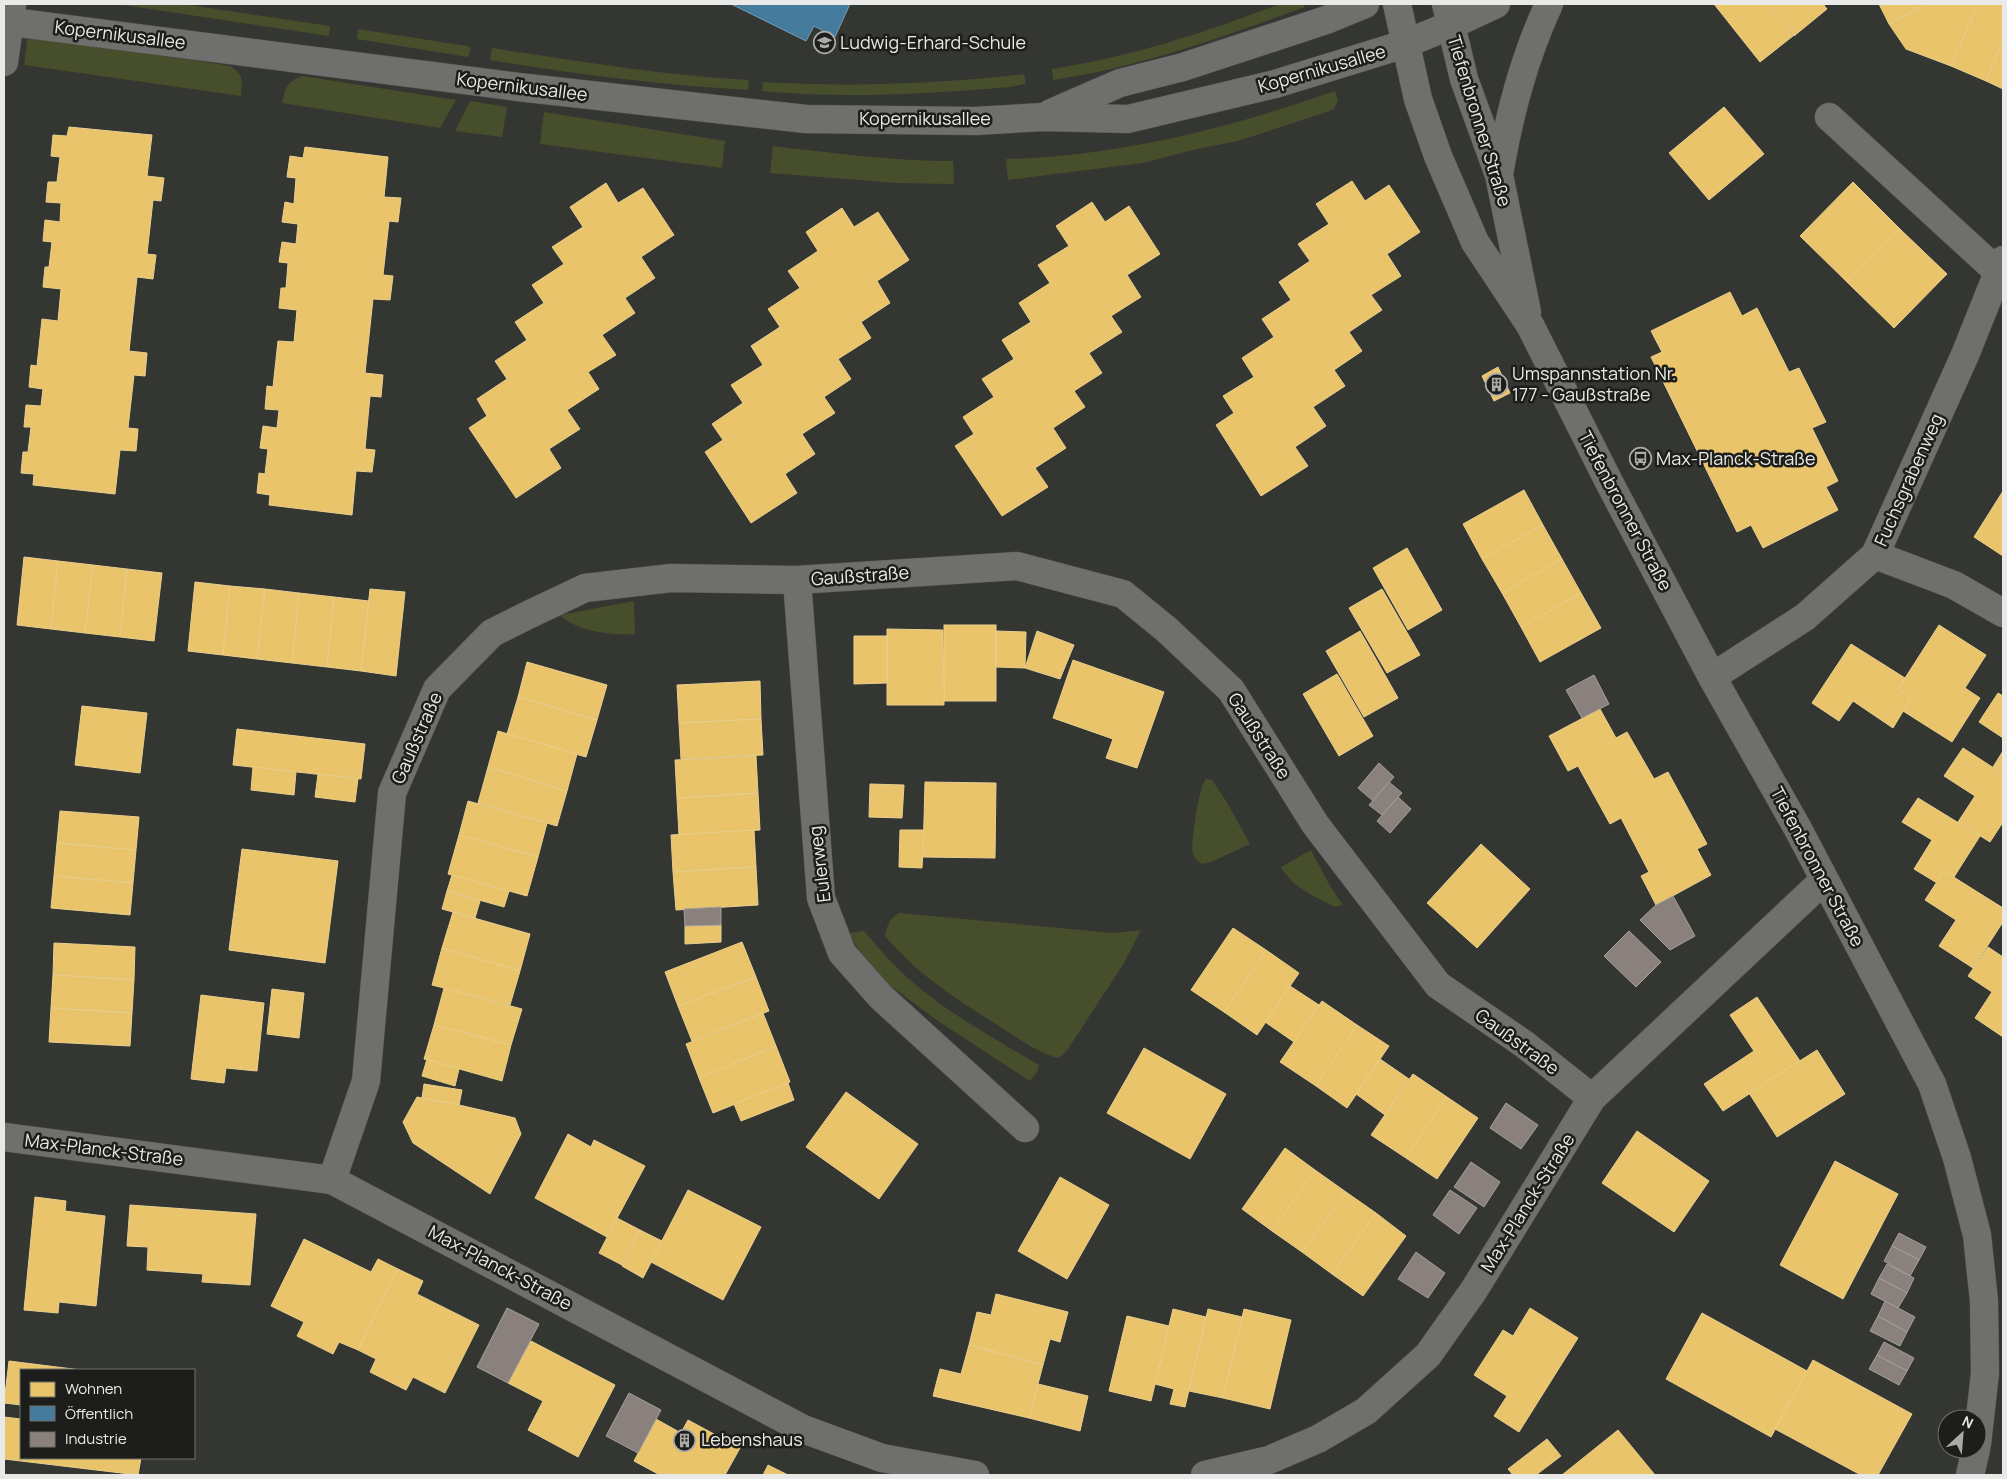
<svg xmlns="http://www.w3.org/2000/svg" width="2007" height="1479" font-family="Manrope,sans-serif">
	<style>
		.green { fill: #474e2b }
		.homes { fill: #e9c46a; stroke: #e9cf90 }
		.public { fill: #457b9d; stroke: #769cb3 }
		.industry { fill: #8a817c; stroke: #a6a09c }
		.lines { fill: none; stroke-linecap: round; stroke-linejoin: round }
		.minor-casing { stroke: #525350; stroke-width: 29 }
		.tertiary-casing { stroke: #525350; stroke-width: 29 }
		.minor { stroke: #6f706d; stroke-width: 28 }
		.tertiary { stroke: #6f706d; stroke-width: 28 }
		.labels { text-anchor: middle; stroke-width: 5; stroke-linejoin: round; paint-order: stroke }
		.street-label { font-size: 18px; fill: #e9eae7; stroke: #1d1e1b }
		.poi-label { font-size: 18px; fill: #e9eae7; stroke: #1d1e1b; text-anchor: start }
	</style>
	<rect width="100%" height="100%" fill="#343632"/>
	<g class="green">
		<polygon points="117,4 183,4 330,26 329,36"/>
		<path d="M 1280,4 L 1304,4 L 1305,7 C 1222,37 1141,67 1053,80 L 1052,69 C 1134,56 1203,33 1280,4 Z"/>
		<polygon points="358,29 467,46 471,48 468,57 357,39"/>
		<path d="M 46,36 L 230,66 C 244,75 242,80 241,96 L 24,65 L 27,40 Z"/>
		<path d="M 492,48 C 578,61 662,75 749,80 L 748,90 C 662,85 575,74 490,60 Z"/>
		<path d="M 1024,74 L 1026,84 L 1009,87 C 926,94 844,99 762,91 L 763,82 C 850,87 937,84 1024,74 Z"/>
		<path d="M 303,76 L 315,78 L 456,100 L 440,128 L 282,103 C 286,86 286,82 303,76 Z"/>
		<path d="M 1335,91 L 1338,101 L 1333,110 L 1238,141 L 1197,149 L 1143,163 L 1008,180 L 1006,159 C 1119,156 1229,128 1335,91 Z"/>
		<polygon points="470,101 507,107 502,137 455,131"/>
		<polygon points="544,112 725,141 722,168 540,144"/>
		<path d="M 773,146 C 833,153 893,161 953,161 L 954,184 L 896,183 L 770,173 Z"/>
		<path d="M 634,601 L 635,634 C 614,636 574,631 560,615 Z"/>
		<path d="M 1206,779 L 1212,780 L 1226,801 L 1250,844 L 1211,862 L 1202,864 C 1195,860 1193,856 1192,848 C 1193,834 1198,788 1206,779 Z"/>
		<path d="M 1311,850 L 1330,886 L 1343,905 L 1335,907 C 1315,897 1292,887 1281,867 Z"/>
		<path d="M 899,913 L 1114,933 L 1141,930 L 1124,963 L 1068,1049 L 1063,1055 L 1057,1058 C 1036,1051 1017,1038 999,1026 C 956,999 918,975 885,936 C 887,925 890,918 899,913 Z"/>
		<path d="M 864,931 C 878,947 892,964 908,978 C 947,1013 995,1039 1039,1065 L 1037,1072 L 1030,1081 L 938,1021 L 888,984 L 858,949 L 849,933 Z"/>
	</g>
	<g class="homes">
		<polygon points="1714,4 1769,4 1793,36 1760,62"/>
		<polygon points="1769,4 1823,4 1827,9 1794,36"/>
		<polygon points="1879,4 1926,4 1889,24"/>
		<polygon points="1926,4 1978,4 1951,66 1906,49 1889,24"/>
		<polygon points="1978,4 2003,4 2003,41 1986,81 1951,66"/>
		<polygon points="2003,41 2003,89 1986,81"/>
		<polygon points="1724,107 1764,154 1709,200 1669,153"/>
		<polygon points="69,127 152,135 147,176 164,178 161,201 153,200 147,254 156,255 153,279 137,277 129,351 147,353 145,376 134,375 128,428 138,429 136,451 120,450 115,494 33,485 34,474 21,473 23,452 28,452 31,427 24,427 26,405 41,406 43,389 29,387 31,365 37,366 42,319 58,321 61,289 43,287 45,267 49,267 52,242 43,241 45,220 60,222 61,203 46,202 48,182 57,182 60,157 51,156 53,135 67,136"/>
		<polygon points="305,147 388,157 384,197 401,198 398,222 389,221 383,275 393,276 390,300 373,299 365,373 383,375 381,397 370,396 365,449 375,450 372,472 356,471 352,515 269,505 270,495 257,493 259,473 265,474 268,449 260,448 263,426 277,428 279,410 265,409 267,386 273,387 278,341 294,342 297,310 279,308 281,288 286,288 288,263 279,262 282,242 296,244 298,224 282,222 285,202 294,204 296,178 287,177 290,156 303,158"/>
		<polygon points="1352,181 1365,201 1389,185 1420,232 1387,254 1401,276 1371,295 1382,310 1349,332 1362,351 1334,370 1345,386 1313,407 1326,426 1295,447 1308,466 1261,496 1216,425 1234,413 1223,396 1254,377 1242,358 1274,337 1262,319 1291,300 1279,282 1310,261 1298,244 1329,224 1316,204"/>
		<polygon points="1853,182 1900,229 1847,282 1800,236"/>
		<polygon points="606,183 618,203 643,188 674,235 641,257 655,278 625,298 635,313 602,335 616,355 588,372 599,389 567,410 580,429 549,449 561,468 516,498 469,428 487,416 477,399 507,379 495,361 527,340 515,322 544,303 532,285 564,264 552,247 583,227 570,207"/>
		<polygon points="1092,202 1105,222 1129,206 1160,254 1127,275 1141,297 1111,316 1122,332 1089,353 1102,373 1074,391 1085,407 1053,428 1066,448 1035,468 1048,487 1002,516 955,446 974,434 963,417 994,397 982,379 1014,359 1002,340 1031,322 1019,303 1050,283 1038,265 1069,246 1056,226"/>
		<polygon points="842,208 854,227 878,212 909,260 877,281 890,303 861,322 871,338 838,359 851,379 824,397 835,413 802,434 815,454 785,474 797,493 751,523 705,452 723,440 712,424 743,403 731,385 763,365 751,346 780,327 768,309 800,288 788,271 818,251 806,232"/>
		<polygon points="1900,229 1947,274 1894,328 1847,282"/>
		<polygon points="1730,292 1742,316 1757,308 1789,372 1799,368 1826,422 1812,428 1838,481 1826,487 1838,510 1763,548 1751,525 1737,532 1651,357 1662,352 1651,331"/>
		<polygon points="1498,367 1510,393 1494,401 1482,376"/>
		<polygon points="1524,490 1543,525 1482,559 1463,524"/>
		<polygon points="2003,491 2003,556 1974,537"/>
		<polygon points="1543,525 1562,559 1502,593 1482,559"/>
		<polygon points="1407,548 1442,610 1408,630 1373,568"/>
		<polygon points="24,557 58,561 51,629 17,625"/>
		<polygon points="1562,559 1581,593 1521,627 1502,593"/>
		<polygon points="58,561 93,565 85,633 51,629"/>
		<polygon points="93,565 127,569 120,637 85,633"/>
		<polygon points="127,569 162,573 154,641 120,637"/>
		<polygon points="195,582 230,586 223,655 188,651"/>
		<polygon points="230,586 265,589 257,659 223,655"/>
		<polygon points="265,589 299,593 292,663 257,659"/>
		<polygon points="370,589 405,592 396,676 361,671"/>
		<polygon points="1382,589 1420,655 1387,673 1349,608"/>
		<polygon points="299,593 334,597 327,667 292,663"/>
		<polygon points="1581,593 1601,628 1540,662 1521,627"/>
		<polygon points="334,597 369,601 361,671 327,667"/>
		<rect x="944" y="625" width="52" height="76"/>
		<polygon points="1939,625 1986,655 1965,688 1980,698 1952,742 1903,711 1911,698 1898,689"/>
		<polygon points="887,629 943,630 944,705 887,705"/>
		<polygon points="996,631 1026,632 1025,668 996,667"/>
		<polygon points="1037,631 1074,645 1060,679 1025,668"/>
		<polygon points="1360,631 1398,698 1364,717 1326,651"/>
		<polygon points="854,636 887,636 887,683 854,684"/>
		<polygon points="1851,644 1905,678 1898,689 1911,698 1893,728 1853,701 1839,721 1812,703"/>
		<polygon points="1073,660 1164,692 1137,768 1106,758 1113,739 1053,718"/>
		<polygon points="527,662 607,685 597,720 518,697"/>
		<polygon points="1337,674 1373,736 1339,756 1303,694"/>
		<polygon points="760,681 761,719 679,723 677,685"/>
		<polygon points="1998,693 2003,696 2003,738 1979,722"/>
		<polygon points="518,697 597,720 586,757 507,734"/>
		<polygon points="82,706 147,713 140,773 75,765"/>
		<polygon points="1600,709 1616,738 1627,732 1654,779 1668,772 1707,844 1697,849 1711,875 1656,905 1641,876 1649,872 1621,818 1610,824 1578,766 1568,771 1549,736"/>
		<polygon points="761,719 763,755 681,759 679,723"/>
		<polygon points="237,729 365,744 361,779 233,765"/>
		<polygon points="498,731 577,754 567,791 488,767"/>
		<polygon points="1963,748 2003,774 2003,822 1990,842 1958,822 1975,796 1944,776"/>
		<polygon points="2003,751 2003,774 1993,767"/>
		<polygon points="756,756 758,793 677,798 675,760"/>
		<polygon points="253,767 296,772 294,795 251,790"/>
		<polygon points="488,767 567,791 557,826 478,803"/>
		<polygon points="318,774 358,779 355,802 315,797"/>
		<polygon points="925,782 996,783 995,858 923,857"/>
		<polygon points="870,784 904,785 902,818 869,817"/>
		<polygon points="758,793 760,830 679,835 677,798"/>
		<polygon points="1918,798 1980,836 1954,877 1944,871 1937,883 1914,869 1932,840 1902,822"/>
		<polygon points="468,801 547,823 538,857 459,835"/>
		<polygon points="60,811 139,817 136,850 57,843"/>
		<polygon points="754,830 756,867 673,872 671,835"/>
		<polygon points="900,830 924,830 922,868 899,867"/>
		<polygon points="459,835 538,857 527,896 448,874"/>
		<polygon points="57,843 136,850 133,883 54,876"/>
		<polygon points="1481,844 1530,889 1477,948 1427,903"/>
		<polygon points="242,849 338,861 325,963 229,950"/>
		<polygon points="756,867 758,905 676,910 673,872"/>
		<polygon points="1944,871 2003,908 2003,922 1973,968 1939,946 1956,920 1925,900"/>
		<polygon points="452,875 509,891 504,907 447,891"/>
		<polygon points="54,876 133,883 130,915 51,908"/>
		<polygon points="447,891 480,901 475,918 442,909"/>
		<polygon points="453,912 530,934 520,971 442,948"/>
		<polygon points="721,925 721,942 685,944 685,926"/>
		<polygon points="1233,928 1266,950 1224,1012 1191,990"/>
		<polygon points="742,942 756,977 678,1006 665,972"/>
		<polygon points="54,943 135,947 134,980 53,975"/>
		<polygon points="1988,947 2003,957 2003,1037 1975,1018 1992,992 1968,976"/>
		<polygon points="442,948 520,971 510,1005 432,985"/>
		<polygon points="1266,950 1299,973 1257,1035 1224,1012"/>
		<polygon points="53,975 134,980 132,1013 51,1008"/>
		<polygon points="756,977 769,1011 692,1041 678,1006"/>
		<polygon points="1290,986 1319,1005 1294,1042 1265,1022"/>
		<polygon points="444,988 522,1009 511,1045 434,1025"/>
		<polygon points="272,989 304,993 299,1038 267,1034"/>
		<polygon points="201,995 264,1003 257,1071 226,1068 224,1083 191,1079"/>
		<polygon points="1757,997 1800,1061 1723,1111 1704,1084 1754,1051 1730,1015"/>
		<polygon points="1322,1001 1357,1025 1316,1086 1280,1062"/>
		<polygon points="51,1008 132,1013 130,1046 49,1042"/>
		<polygon points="763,1013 776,1046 699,1078 686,1044"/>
		<polygon points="434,1025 511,1045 502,1081 424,1059"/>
		<polygon points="1357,1025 1389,1046 1347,1108 1316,1086"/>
		<polygon points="776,1046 790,1082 713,1113 699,1078"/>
		<polygon points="1144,1048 1226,1094 1190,1159 1107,1113"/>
		<polygon points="1817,1050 1845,1094 1777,1137 1749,1093"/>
		<polygon points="427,1059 459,1069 455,1086 422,1076"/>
		<polygon points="1380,1059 1409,1079 1385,1115 1356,1094"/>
		<polygon points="1413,1074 1447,1097 1406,1158 1371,1135"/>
		<polygon points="788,1083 794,1100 741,1121 734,1104"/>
		<polygon points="424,1084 462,1090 459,1105 422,1098"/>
		<polygon points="846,1092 918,1144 879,1199 806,1147"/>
		<polygon points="417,1097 459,1105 515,1118 521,1134 490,1194 413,1143 403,1122"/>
		<polygon points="1447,1097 1478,1118 1437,1179 1406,1158"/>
		<polygon points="1637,1131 1709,1181 1674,1232 1602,1183"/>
		<polygon points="568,1134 591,1147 594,1140 645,1166 607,1237 535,1198"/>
		<polygon points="1285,1148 1315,1170 1272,1231 1242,1209"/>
		<polygon points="1835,1161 1898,1194 1843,1299 1780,1265"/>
		<polygon points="1315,1170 1346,1192 1302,1252 1272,1231"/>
		<polygon points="1060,1177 1109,1205 1067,1279 1018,1251"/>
		<polygon points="688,1190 761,1227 723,1300 651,1262"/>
		<polygon points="1346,1192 1376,1213 1332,1274 1302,1252"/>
		<polygon points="35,1197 66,1201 65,1211 105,1216 96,1306 59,1302 58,1313 24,1310"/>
		<polygon points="130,1205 256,1214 250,1285 202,1282 203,1274 147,1270 148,1247 127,1246"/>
		<polygon points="1376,1213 1406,1236 1363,1296 1332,1274"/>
		<polygon points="617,1218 640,1230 622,1265 599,1253"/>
		<polygon points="640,1230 662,1241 643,1278 622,1266"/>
		<polygon points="304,1239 371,1272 378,1259 398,1269 358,1350 339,1342 333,1354 297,1336 304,1322 271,1306"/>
		<polygon points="398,1269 423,1281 417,1294 479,1325 445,1393 413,1377 406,1390 370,1372 376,1359 358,1350"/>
		<polygon points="996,1294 1068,1312 1060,1342 1050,1339 1043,1365 969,1345 977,1312 991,1315"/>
		<polygon points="1530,1308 1578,1338 1519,1432 1494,1416 1507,1396 1474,1375 1503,1330 1513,1336"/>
		<polygon points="1173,1309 1206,1317 1185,1407 1170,1404 1174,1389 1155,1384"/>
		<polygon points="1208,1309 1242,1317 1223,1398 1189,1391"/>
		<polygon points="1244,1309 1291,1320 1270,1409 1223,1398"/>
		<polygon points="1702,1313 1807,1371 1771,1437 1666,1379"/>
		<polygon points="1127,1316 1169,1326 1151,1401 1109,1391"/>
		<polygon points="531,1341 615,1385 578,1457 528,1430 543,1401 508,1383"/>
		<polygon points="969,1345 1043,1365 1029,1418 933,1396 940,1369 961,1374"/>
		<polygon points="1813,1360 1912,1414 1878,1475 1861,1475 1775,1429"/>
		<polygon points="9,1361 81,1370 21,1370 21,1405 4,1403"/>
		<polygon points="1038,1384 1088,1396 1080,1431 1029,1418"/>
		<polygon points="4,1417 21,1419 21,1458 141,1458 138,1475 4,1459"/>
		<polygon points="656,1419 681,1433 688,1420 740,1448 725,1475 660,1475 634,1461"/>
		<polygon points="1618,1430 1655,1475 1562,1475"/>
		<polygon points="1547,1439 1561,1456 1536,1475 1513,1475 1508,1469"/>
		<polygon points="768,1465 788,1475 763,1475"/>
	</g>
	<polygon class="public" points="731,4 850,4 835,37 814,26 806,41"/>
	<g class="industry">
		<polygon points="1594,675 1609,704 1582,718 1566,690"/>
		<polygon points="1379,763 1394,777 1373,801 1358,788"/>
		<polygon points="1389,782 1402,793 1382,815 1369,805"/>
		<polygon points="1398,797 1411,809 1390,833 1377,821"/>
		<polygon points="1673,896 1695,936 1670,950 1640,920 1656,905"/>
		<polygon points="721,907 721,925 685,926 684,909"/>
		<polygon points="1629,931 1661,962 1636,987 1604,956"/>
		<polygon points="1506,1103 1538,1125 1521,1149 1490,1128"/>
		<polygon points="1471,1162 1500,1182 1484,1207 1454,1187"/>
		<polygon points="1450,1190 1477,1208 1459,1234 1433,1215"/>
		<polygon points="1899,1233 1926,1247 1919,1260 1892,1246"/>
		<polygon points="1892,1246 1919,1260 1910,1276 1884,1261"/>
		<polygon points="1416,1252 1445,1273 1428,1298 1398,1279"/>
		<polygon points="1887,1264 1914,1278 1907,1293 1879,1278"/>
		<polygon points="1879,1278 1907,1293 1898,1308 1871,1294"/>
		<polygon points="1885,1301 1915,1317 1907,1332 1878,1316"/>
		<polygon points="507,1308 539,1324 508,1383 477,1367"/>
		<polygon points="1878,1316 1907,1332 1900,1346 1870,1331"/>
		<polygon points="1884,1342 1914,1358 1907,1371 1877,1355"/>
		<polygon points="1877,1355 1907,1371 1899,1385 1869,1369"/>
		<polygon points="629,1393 661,1410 638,1453 606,1436"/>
	</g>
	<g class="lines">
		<defs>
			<g id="minor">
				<polyline points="4,21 518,87 806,119 975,121 1043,117 1128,119 1275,84 1405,44 1451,25 1446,4"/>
				<polyline points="4,62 12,4"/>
				<polyline points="1051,113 1120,83 1183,67 1326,20 1365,4"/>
				<polyline points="1829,117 1998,272"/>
				<polyline points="1875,555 1954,585 2003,613"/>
				<polyline points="797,580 821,898 842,953 881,997 1025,1128"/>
				<polyline points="1712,677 1805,617 1875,555 1965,355 2003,260"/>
				<polyline points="4,1137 332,1180 803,1429 882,1458 975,1475"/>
				<polyline points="332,1180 366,1081 392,793 437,689 492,633 528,615 585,588 671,578 797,580 1017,566 1123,594 1166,629 1231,690 1315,824 1438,985 1524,1044 1592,1098"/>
				<polyline points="1205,1475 1269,1460 1318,1439 1366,1411 1428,1355 1474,1290 1592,1098 1824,880"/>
			</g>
			<g id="tertiary">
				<polyline points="1397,4 1418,99 1438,156 1475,242 1530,325 1609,482 1712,677 1798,829 1932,1084 1957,1158 1977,1235 1984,1301 1985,1373 1977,1444"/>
				<polyline points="1496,4 1451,25 1464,79 1499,175 1527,312"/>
				<path d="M 1499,174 C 1510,112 1523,61 1549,4"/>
				<polyline points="1970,1475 1976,1449"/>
			</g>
		</defs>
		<use href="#minor" class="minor-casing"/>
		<use href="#tertiary" class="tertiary-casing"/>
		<use href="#minor" class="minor"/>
		<use href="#tertiary" class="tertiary"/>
	</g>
	<defs>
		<symbol id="school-ring" viewBox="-11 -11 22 22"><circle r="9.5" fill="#1d1e1b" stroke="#aaaba8" stroke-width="1.5"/><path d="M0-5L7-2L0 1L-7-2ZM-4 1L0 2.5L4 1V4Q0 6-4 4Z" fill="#aaaba8"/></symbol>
		<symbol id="building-ring" viewBox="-11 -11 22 22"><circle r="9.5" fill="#1d1e1b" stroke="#aaaba8" stroke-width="1.5"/><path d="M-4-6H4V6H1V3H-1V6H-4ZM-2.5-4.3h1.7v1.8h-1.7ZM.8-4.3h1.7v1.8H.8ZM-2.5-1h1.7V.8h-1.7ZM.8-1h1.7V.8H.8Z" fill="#aaaba8"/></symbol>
		<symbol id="bus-ring" viewBox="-11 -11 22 22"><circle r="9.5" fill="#1d1e1b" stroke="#aaaba8" stroke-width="1.5"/><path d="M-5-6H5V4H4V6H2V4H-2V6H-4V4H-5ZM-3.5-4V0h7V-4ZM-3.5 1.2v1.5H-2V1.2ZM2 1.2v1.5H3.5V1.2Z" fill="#aaaba8"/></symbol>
	</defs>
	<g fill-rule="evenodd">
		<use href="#school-ring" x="812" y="30" width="25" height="25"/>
		<use href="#building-ring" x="1484" y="372" width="25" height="25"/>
		<use href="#bus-ring" x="1628" y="446" width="25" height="25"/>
		<use href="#building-ring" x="672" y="1428" width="25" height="25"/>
	</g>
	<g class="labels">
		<g class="street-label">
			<text transform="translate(120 35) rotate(7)" y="6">Kopernikusallee</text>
			<text transform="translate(1322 69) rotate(-16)" y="6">Kopernikusallee</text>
			<text transform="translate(522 87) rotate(7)" y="6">Kopernikusallee</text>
			<text x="925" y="125">Kopernikusallee</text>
			<text transform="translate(1479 121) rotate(73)" y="6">Tiefenbronner Straße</text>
			<text transform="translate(1909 480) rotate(-66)" y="6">Fuchsgrabenweg</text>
			<text transform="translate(1625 511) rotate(62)" y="6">Tiefenbronner Straße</text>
			<text transform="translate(860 576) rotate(-4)" y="6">Gaußstraße</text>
			<text transform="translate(1259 736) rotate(57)" y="6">Gaußstraße</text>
			<text transform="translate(417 738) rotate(-66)" y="6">Gaußstraße</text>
			<text transform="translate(820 864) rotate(-97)" y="6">Eulerweg</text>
			<text transform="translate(1817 867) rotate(62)" y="6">Tiefenbronner Straße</text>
			<text transform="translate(1517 1042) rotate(36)" y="6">Gaußstraße</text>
			<text transform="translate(104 1150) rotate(7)" y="6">Max-Planck-Straße</text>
			<text transform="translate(1528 1203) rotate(-58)" y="6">Max-Planck-Straße</text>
			<text transform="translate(500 1268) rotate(28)" y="6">Max-Planck-Straße</text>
		</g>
		<g class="poi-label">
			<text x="840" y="49">Ludwig-Erhard-Schule</text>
			<text x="1512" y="380">Umspannstation Nr.<tspan x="1512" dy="21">177 - Gaußstraße</tspan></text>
			<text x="1656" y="465">Max-Planck-Straße</text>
			<text x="701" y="1446">Lebenshaus</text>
		</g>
	</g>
	<rect width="2007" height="1479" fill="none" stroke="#e9eae7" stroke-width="10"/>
	<rect x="20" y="1369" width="175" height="90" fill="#1d1e1b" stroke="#6f706d"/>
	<rect x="30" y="1382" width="25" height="15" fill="#e9c46a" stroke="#6f706d"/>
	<text x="65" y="1394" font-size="15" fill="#e9eae7">Wohnen</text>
	<rect x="30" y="1406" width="25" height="15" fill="#457b9d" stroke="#6f706d"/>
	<text x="65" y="1419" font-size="15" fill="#e9eae7">Öffentlich</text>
	<rect x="30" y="1432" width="25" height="15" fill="#8a817c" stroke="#6f706d"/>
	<text x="65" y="1444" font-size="15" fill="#e9eae7">Industrie</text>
	<g transform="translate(1962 1434) rotate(26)"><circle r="24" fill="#1d1e1b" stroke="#6f706d"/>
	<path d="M0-4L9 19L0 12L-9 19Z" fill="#aaaba8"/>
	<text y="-8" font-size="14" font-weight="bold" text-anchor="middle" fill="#e9eae7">N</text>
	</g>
</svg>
